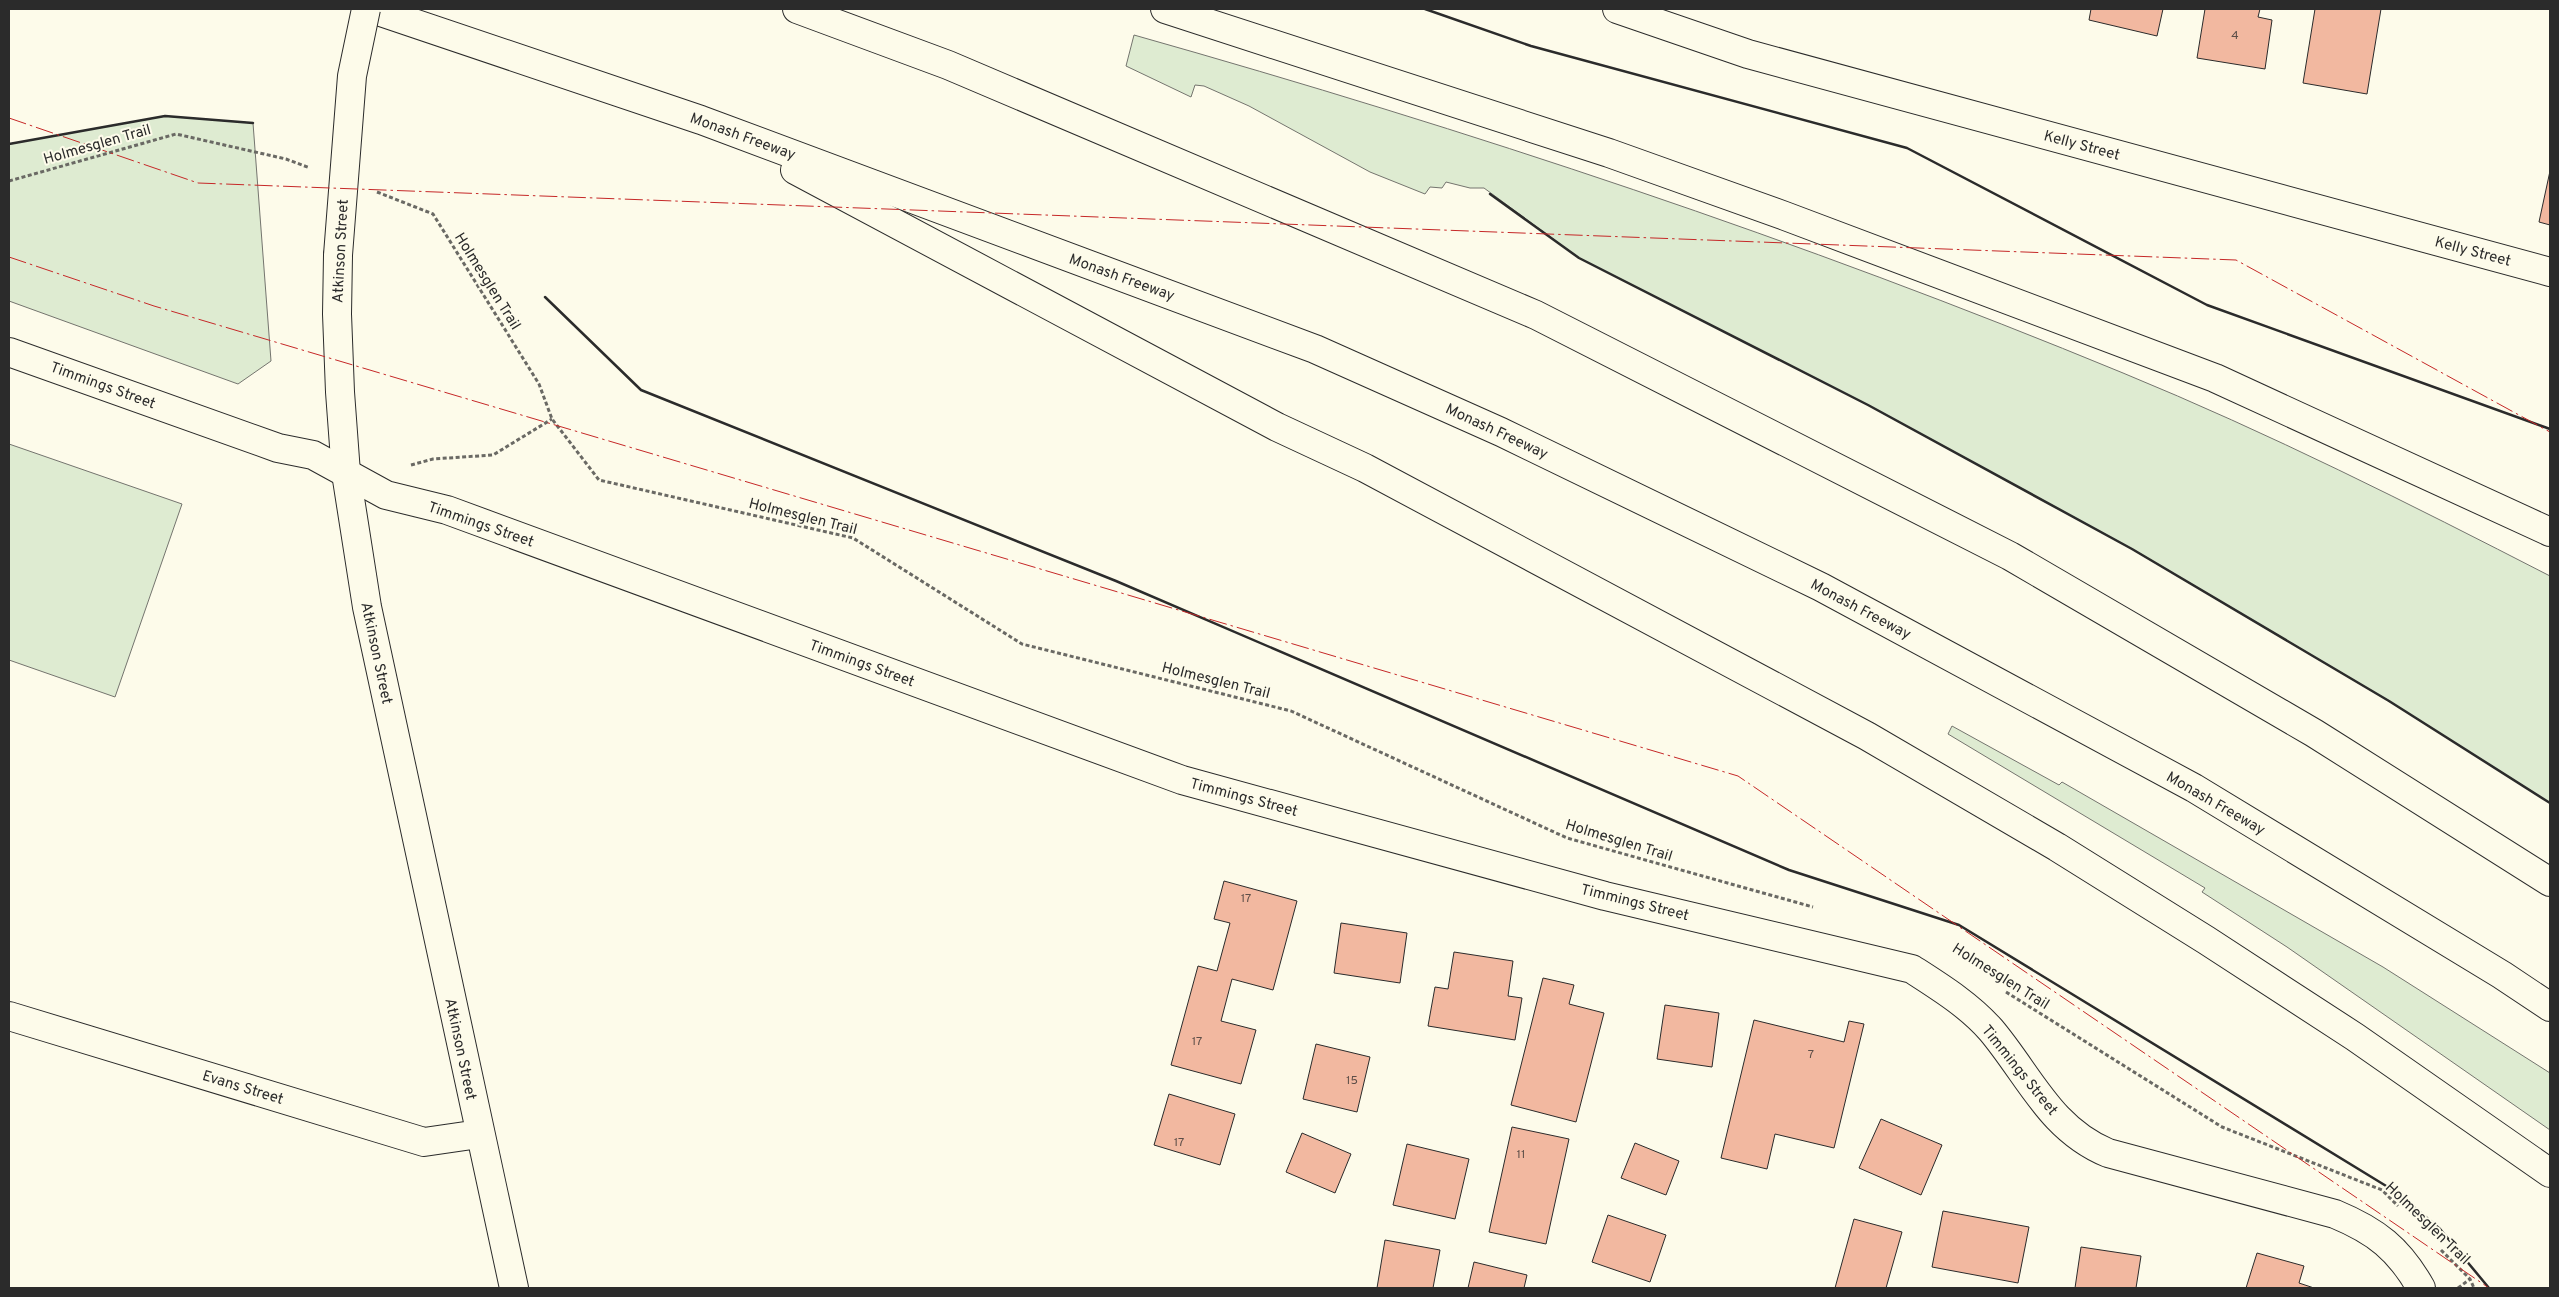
<svg xmlns="http://www.w3.org/2000/svg" width="2559" height="1297" font-family="Overpass,sans-serif">
	<style>
		.green { fill: #deebd1; stroke: #74746e }
		.building { fill: #f2b8a0; stroke: #2b2b2b }
		.lines { fill: none; stroke-linecap: round; stroke-linejoin: round }
		.street-casing { stroke: #2b2b2b; stroke-width: 30 }
		.highway-casing { stroke: #2b2b2b; stroke-width: 30 }
		.path { stroke: #6a6964; stroke-width: 3; stroke-dasharray: 4 2.5; stroke-linecap: butt }
		.street { stroke: #fdfbea; stroke-width: 28 }
		.highway { stroke: #fdfbea; stroke-width: 28 }
		.street-bridge-casing { stroke: #2b2b2b; stroke-width: 30; stroke-linecap: butt }
		.street-bridge { stroke: #fdfbea; stroke-width: 28 }
		.wall { stroke: #2b2b2b; stroke-width: 2.5 }
		.power { stroke: #c62828; stroke-width: 1; stroke-dasharray: 18 4 2.5 4; stroke-linecap: butt }
		.labels { text-anchor: middle; stroke-width: 4; stroke-linejoin: round; paint-order: stroke }
		.number-label { font-size: 12px; fill: #5d4e48 }
		.street-label { font-size: 15px; fill: #2b2b2b; stroke: #fdfbea }
	</style>
	<rect width="100%" height="100%" fill="#fdfbea"/>
	<g class="green">
		<path d="M 1134,35 C 1470,130 1801,240 2123,373 C 2269,433 2410,504 2550,576 L 2550,803 L 2389,701 L 2132,549 L 1868,405 L 1579,258 L 1484,188 L 1470,188 L 1446,182 L 1442,188 L 1430,187 L 1425,194 L 1370,172 L 1249,106 L 1204,86 L 1195,85 L 1191,97 L 1126,66 Z"/>
		<polygon points="165,116 253,123 271,361 238,384 9,301 9,144"/>
		<polygon points="9,444 182,504 115,697 9,660"/>
		<polygon points="1952,726 2059,785 2062,782 2383,967 2550,1073 2550,1130 2287,947 2202,892 2205,888 1948,734"/>
	</g>
	<g class="building">
		<polygon points="2091,9 2163,9 2157,36 2089,20"/>
		<polygon points="2205,9 2260,9 2258,17 2272,20 2265,69 2197,58"/>
		<polygon points="2315,9 2381,9 2367,94 2303,83"/>
		<polygon points="2550,171 2550,225 2539,222"/>
		<polygon points="1224,881 1297,901 1273,990 1232,979 1221,1021 1256,1030 1241,1084 1171,1065 1198,966 1217,971 1230,923 1214,919"/>
		<polygon points="1341,923 1407,933 1400,983 1334,973"/>
		<polygon points="1454,952 1513,961 1508,996 1522,998 1515,1040 1428,1026 1435,987 1448,989"/>
		<polygon points="1543,978 1574,985 1569,1004 1604,1013 1576,1122 1511,1105"/>
		<polygon points="1665,1005 1719,1013 1712,1067 1657,1059"/>
		<polygon points="1754,1020 1844,1042 1849,1021 1864,1024 1834,1148 1775,1134 1767,1169 1721,1158"/>
		<polygon points="1316,1044 1370,1057 1357,1112 1303,1099"/>
		<polygon points="1169,1094 1235,1114 1220,1165 1154,1145"/>
		<polygon points="1881,1119 1942,1145 1921,1195 1859,1168"/>
		<polygon points="1512,1127 1569,1139 1546,1244 1489,1232"/>
		<polygon points="1302,1133 1351,1154 1335,1193 1286,1172"/>
		<polygon points="1635,1143 1679,1161 1666,1195 1621,1178"/>
		<polygon points="1407,1144 1469,1159 1455,1219 1393,1205"/>
		<polygon points="1943,1211 2029,1227 2018,1283 1932,1267"/>
		<polygon points="1608,1215 1666,1235 1650,1282 1592,1262"/>
		<polygon points="1854,1219 1902,1232 1886,1288 1835,1288"/>
		<polygon points="1385,1240 1440,1250 1433,1288 1377,1288"/>
		<polygon points="2081,1247 2141,1256 2136,1288 2075,1288"/>
		<polygon points="2257,1253 2304,1266 2299,1283 2314,1288 2246,1288"/>
		<polygon points="1474,1262 1527,1275 1524,1288 1468,1288"/>
	</g>
	<g class="lines">
		<defs>
			<g id="street">
				<polyline points="1617,9 1748,54 2550,272"/>
				<polyline points="338,255 337,314 340,392 346,473 367,607 514,1288"/>
				<path d="M 9,352 L 278,448 L 313,455 L 386,495 L 447,510 L 1182,780 L 1605,896 L 1912,969 C 1940,987 1969,1005 1991,1030 C 2029,1075 2050,1129 2108,1153 L 2335,1214 C 2376,1231 2399,1249 2421,1288"/>
				<polyline points="9,1016 424,1142 479,1134"/>
			</g>
			<g id="highway">
				<polyline points="372,9 701,120 1315,349 1501,432 1821,587 2194,788 2502,975 2550,1007"/>
				<polyline points="797,9 948,65 1536,315 2010,556 2314,733 2550,882"/>
				<polyline points="1165,9 1609,153 1785,216 2215,378 2550,532"/>
				<polyline points="795,170 1277,427 1365,468 1867,736 2057,847 2206,940 2355,1037 2550,1173"/>
			</g>
		</defs>
		<use href="#street" class="street-casing"/>
		<use href="#highway" class="highway-casing"/>
		<g class="path">
			<polyline points="9,181 176,134 286,159 310,168"/>
			<polyline points="377,192 433,214 539,384 552,419 599,480 853,538 1022,644 1291,711 1567,838 1813,907"/>
			<polyline points="411,465 433,459 493,455 552,419"/>
			<polyline points="2006,992 2222,1127 2382,1190 2398,1206"/>
			<polyline points="2441,1250 2470,1279 2474,1288"/>
			<polyline points="2458,1288 2470,1279"/>
		</g>
		<use href="#street" class="street"/>
		<use href="#highway" class="highway"/>
		<defs>
			<polyline id="street-bridge" points="338,255 352,76 366,9"/>
		</defs>
		<use href="#street-bridge" class="street-bridge-casing"/>
		<use href="#street-bridge" class="street-bridge"/>
		<g class="wall">
			<polyline points="1425,9 1531,46 1907,148 2207,305 2550,429"/>
			<polyline points="9,144 165,116 253,123"/>
			<polyline points="1490,194 1579,258 1868,405 2132,549 2389,701 2550,803"/>
			<polyline points="545,297 641,390 1116,581 1789,870 1959,925 2396,1192 2440,1229 2489,1288"/>
		</g>
		<g class="power">
			<polyline points="9,118 198,183 2236,260 2550,432"/>
			<polyline points="9,257 154,306 1738,776 2489,1288"/>
		</g>
	</g>
	<g class="labels">
		<g class="number-label">
			<text x="2235" y="39">4</text>
			<text x="1246" y="902">17</text>
			<text x="1197" y="1045">17</text>
			<text x="1811" y="1058">7</text>
			<text x="1352" y="1084">15</text>
			<text x="1179" y="1146">17</text>
			<text x="1521" y="1158">11</text>
		</g>
		<g class="street-label">
			<text transform="translate(743 136) rotate(20)" y="5">Monash Freeway</text>
			<text transform="translate(97 144) rotate(-16)" y="5">Holmesglen Trail</text>
			<text transform="translate(2082 145) rotate(15)" y="5">Kelly Street</text>
			<text transform="translate(340 251) rotate(-87)" y="5">Atkinson Street</text>
			<text transform="translate(2473 251) rotate(15)" y="5">Kelly Street</text>
			<text transform="translate(1122 277) rotate(20)" y="5">Monash Freeway</text>
			<text transform="translate(488 281) rotate(58)" y="5">Holmesglen Trail</text>
			<text transform="translate(103 385) rotate(20)" y="5">Timmings Street</text>
			<text transform="translate(1497 431) rotate(25)" y="5">Monash Freeway</text>
			<text transform="translate(803 516) rotate(14)" y="5">Holmesglen Trail</text>
			<text transform="translate(481 524) rotate(19)" y="5">Timmings Street</text>
			<text transform="translate(1861 609) rotate(28)" y="5">Monash Freeway</text>
			<text transform="translate(377 653) rotate(78)" y="5">Atkinson Street</text>
			<text transform="translate(862 663) rotate(20)" y="5">Timmings Street</text>
			<text transform="translate(1216 680) rotate(14)" y="5">Holmesglen Trail</text>
			<text transform="translate(1244 797) rotate(15)" y="5">Timmings Street</text>
			<text transform="translate(2216 803) rotate(30)" y="5">Monash Freeway</text>
			<text transform="translate(1619 840) rotate(17)" y="5">Holmesglen Trail</text>
			<text transform="translate(1635 902) rotate(14)" y="5">Timmings Street</text>
			<text transform="translate(2001 976) rotate(32)" y="5">Holmesglen Trail</text>
			<text transform="translate(461 1049) rotate(78)" y="5">Atkinson Street</text>
			<text transform="translate(2020 1070) rotate(51)" y="5">Timmings Street</text>
			<text transform="translate(243 1087) rotate(17)" y="5">Evans Street</text>
			<text transform="translate(2428 1223) rotate(44)" y="5">Holmesglen Trail</text>
		</g>
	</g>
	<rect width="2559" height="1297" fill="none" stroke="#2b2b2b" stroke-width="20"/>
</svg>
